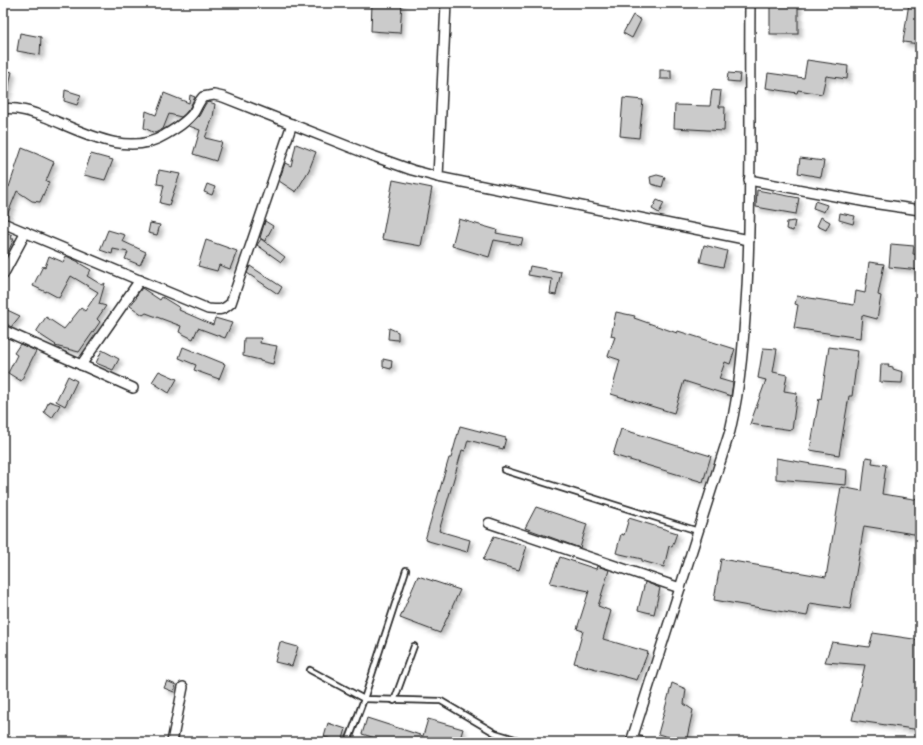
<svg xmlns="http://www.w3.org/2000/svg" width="923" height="745" font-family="'Patrick Hand',sans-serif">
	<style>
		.building { fill: #cbcbcb; stroke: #2b2b2b; filter: url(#shadow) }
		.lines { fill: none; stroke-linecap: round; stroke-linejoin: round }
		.service-casing { stroke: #2b2b2b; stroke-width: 8 }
		.minor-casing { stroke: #2b2b2b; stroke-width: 12 }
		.service { stroke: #fff; stroke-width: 4.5 }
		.minor { stroke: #fff; stroke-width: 9 }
	</style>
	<defs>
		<filter id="shadow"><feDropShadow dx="3.5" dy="3.5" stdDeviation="2" flood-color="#0004"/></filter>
	</defs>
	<rect width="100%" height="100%" fill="#fff"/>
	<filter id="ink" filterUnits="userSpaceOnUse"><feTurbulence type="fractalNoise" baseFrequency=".025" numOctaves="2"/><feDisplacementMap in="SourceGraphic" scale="8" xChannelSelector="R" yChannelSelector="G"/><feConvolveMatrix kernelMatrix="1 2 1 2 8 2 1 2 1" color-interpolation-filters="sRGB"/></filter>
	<g filter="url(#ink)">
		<g class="building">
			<polygon points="372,3 402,3 400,33 371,31"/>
			<rect x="770" y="3" width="28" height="31"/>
			<polygon points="909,3 920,3 920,44 903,42"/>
			<polygon points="633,15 641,20 632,38 623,33"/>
			<polygon points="20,33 41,37 40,55 17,51"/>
			<polygon points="807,60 848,66 847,79 826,76 822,94 798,90 797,93 766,88 768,73 804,78"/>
			<polygon points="3,69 12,72 6,98 3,97"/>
			<rect x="660" y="70" width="11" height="9"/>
			<polygon points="728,73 740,74 739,82 727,81"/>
			<polygon points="65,90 81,95 77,105 64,101"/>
			<polygon points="712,90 721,91 719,107 725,107 724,131 674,128 675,105 710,106"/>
			<polygon points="164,93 189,103 190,95 195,97 189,109 184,115 181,117 169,114 163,129 155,133 144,128 146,111 156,115"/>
			<polygon points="623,98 643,100 639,138 620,136"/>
			<polygon points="209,102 215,104 213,117 205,138 222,142 216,161 193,154 200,130 189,126 199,116 206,103"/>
			<polygon points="296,144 316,152 309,170 296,192 279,181 285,163 291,166"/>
			<polygon points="22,148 37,154 54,162 46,181 49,182 40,202 32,201 17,191 6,218 3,217 3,185 9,187"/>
			<polygon points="91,154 113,160 105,180 84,175"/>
			<polygon points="800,158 824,161 821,177 798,173"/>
			<polygon points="159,170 180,174 169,205 160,203 164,185 157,184"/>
			<polygon points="657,175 665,177 662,187 651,184 650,177"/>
			<polygon points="393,180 432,188 421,246 382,239"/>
			<polygon points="207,184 215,187 212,195 204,192"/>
			<polygon points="757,190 799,198 796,214 756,207"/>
			<polygon points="657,200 664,203 659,213 652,209"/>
			<polygon points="815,201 827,205 824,212 813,208"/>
			<polygon points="840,213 855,216 853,224 839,220"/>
			<polygon points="821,217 830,222 826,230 817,226"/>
			<polygon points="459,219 497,230 496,233 523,238 521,245 494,240 489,257 452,246"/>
			<polygon points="265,221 273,226 265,241 260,238"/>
			<polygon points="795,221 793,231 786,229 787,222"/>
			<polygon points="150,223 160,225 157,235 148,233"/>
			<polygon points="108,230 125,235 122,241 146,252 140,265 125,259 128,252 113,249 112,254 100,250"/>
			<polygon points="3,231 12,235 11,239 14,239 3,262"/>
			<polygon points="261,239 285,257 281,262 257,245"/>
			<polygon points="206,240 237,251 230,269 219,265 217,271 198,266"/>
			<polygon points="891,244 914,246 913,254 920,255 920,270 889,267"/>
			<polygon points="704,245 727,251 723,267 700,262"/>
			<polygon points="49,256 63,262 66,256 79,262 79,263 91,270 87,276 102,285 105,283 99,304 106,306 97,319 100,322 79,352 55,346 56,345 36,332 46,317 64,329 81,308 85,311 98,292 71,276 59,298 46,291 46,292 33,286 43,266 45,267"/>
			<polygon points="869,262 884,264 878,295 881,296 877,319 862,315 860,338 794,328 798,305 795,304 797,296 854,305 856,291 865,293"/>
			<polygon points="250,266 282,287 278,294 247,273"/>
			<polygon points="530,266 561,272 556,295 550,294 552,279 528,275"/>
			<polygon points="142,288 160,300 162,297 180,308 179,310 213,325 215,318 232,323 225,338 198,328 193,339 179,332 181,326 146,313 143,315 130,306 137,297 136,296"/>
			<polygon points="3,308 20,316 11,327 3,321"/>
			<polygon points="616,312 635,316 634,318 677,333 678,331 735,349 730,364 725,362 719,379 733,383 731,396 684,381 674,413 611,394 620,360 608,356 615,337 611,336"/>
			<polygon points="389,328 398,332 398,340 388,339"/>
			<polygon points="244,338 261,338 260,343 277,346 273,364 260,361 260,360 243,356"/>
			<polygon points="20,344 36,351 21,381 8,373 17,355 14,353"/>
			<polygon points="183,347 225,364 219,379 194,370 196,365 179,358"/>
			<polygon points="829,347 858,351 852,396 849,396 839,455 810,450 819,398 821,399"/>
			<polygon points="763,348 777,349 773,372 787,375 784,391 797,393 792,430 750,424 766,380 758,378"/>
			<polygon points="102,350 119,359 113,370 96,363"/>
			<polygon points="383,359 392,361 391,369 383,367"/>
			<polygon points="881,364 889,364 888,366 893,367 893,369 903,372 902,383 880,382"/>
			<polygon points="159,371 177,379 169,393 152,382"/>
			<polygon points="68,376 77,381 65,406 56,401"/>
			<polygon points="49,401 60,405 52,418 44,412"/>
			<polygon points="460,426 506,438 503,449 468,440 465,451 462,450 439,531 470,540 467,552 425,540 449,458 451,458"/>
			<polygon points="621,429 711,456 703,482 613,455"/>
			<polygon points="866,457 873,458 872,463 886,465 882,494 920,500 920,535 864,526 850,609 810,603 807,616 714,600 721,559 826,577 841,487 862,491"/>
			<polygon points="776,458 847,470 846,485 776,479"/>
			<polygon points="536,507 587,524 580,548 525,528"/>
			<polygon points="629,518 677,533 672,547 669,546 664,567 642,561 642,559 616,553 621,534 624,535"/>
			<polygon points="494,536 527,546 519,570 483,560"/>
			<polygon points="560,557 596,569 597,566 609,570 598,606 611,611 603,639 648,652 637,680 574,663 583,631 577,629 589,591 550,583"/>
			<polygon points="418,576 460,590 440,633 400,618"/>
			<polygon points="645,582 660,588 654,614 638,610"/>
			<polygon points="873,633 920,640 920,730 852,720 865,665 825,662 832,642 869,647"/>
			<polygon points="280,642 298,647 292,666 275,662"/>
			<polygon points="167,681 176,685 174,692 164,688"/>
			<polygon points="672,683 686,689 684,704 693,710 686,742 658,734"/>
			<polygon points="367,718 423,736 428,719 463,729 459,742 389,742 362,734"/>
			<polygon points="328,723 346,729 342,742 331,742 332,739 324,737"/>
		</g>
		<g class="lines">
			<defs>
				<g id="service">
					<polyline points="504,470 698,531"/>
					<polyline points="310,670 364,699 441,701 495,733 525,742"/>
					<polyline points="394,701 414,646"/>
					<polyline points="348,742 364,699 406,570"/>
				</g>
				<g id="minor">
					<polyline points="446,3 438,177 749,240"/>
					<path d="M 3,109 C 18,107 34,113 48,118 C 83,132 128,158 165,135 C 175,129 187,122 194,112 C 197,107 199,101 203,97 L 214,95 L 223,97 L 370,155 L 412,170 L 438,177"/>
					<polyline points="749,180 872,203 920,210"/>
					<path d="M 3,223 L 208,309 C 220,310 222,311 231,303 L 292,124"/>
					<polyline points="3,275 26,232"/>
					<polyline points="3,330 133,388"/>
					<polyline points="81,365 140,280"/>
					<polyline points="489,523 680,588"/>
					<polyline points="632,740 642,742"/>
					<polyline points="172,742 183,687"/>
					<path d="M 631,742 L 730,431 C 741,384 744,336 747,287 C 752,193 749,98 750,3"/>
				</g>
			</defs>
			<use href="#service" class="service-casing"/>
			<use href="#minor" class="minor-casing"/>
			<use href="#service" class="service"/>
			<use href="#minor" class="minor"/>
		</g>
	</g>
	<rect width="923" height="745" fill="none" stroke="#fff" stroke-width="16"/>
	<rect x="8" y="8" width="907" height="729" fill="none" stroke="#2b2b2b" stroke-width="1.5" filter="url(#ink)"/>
</svg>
